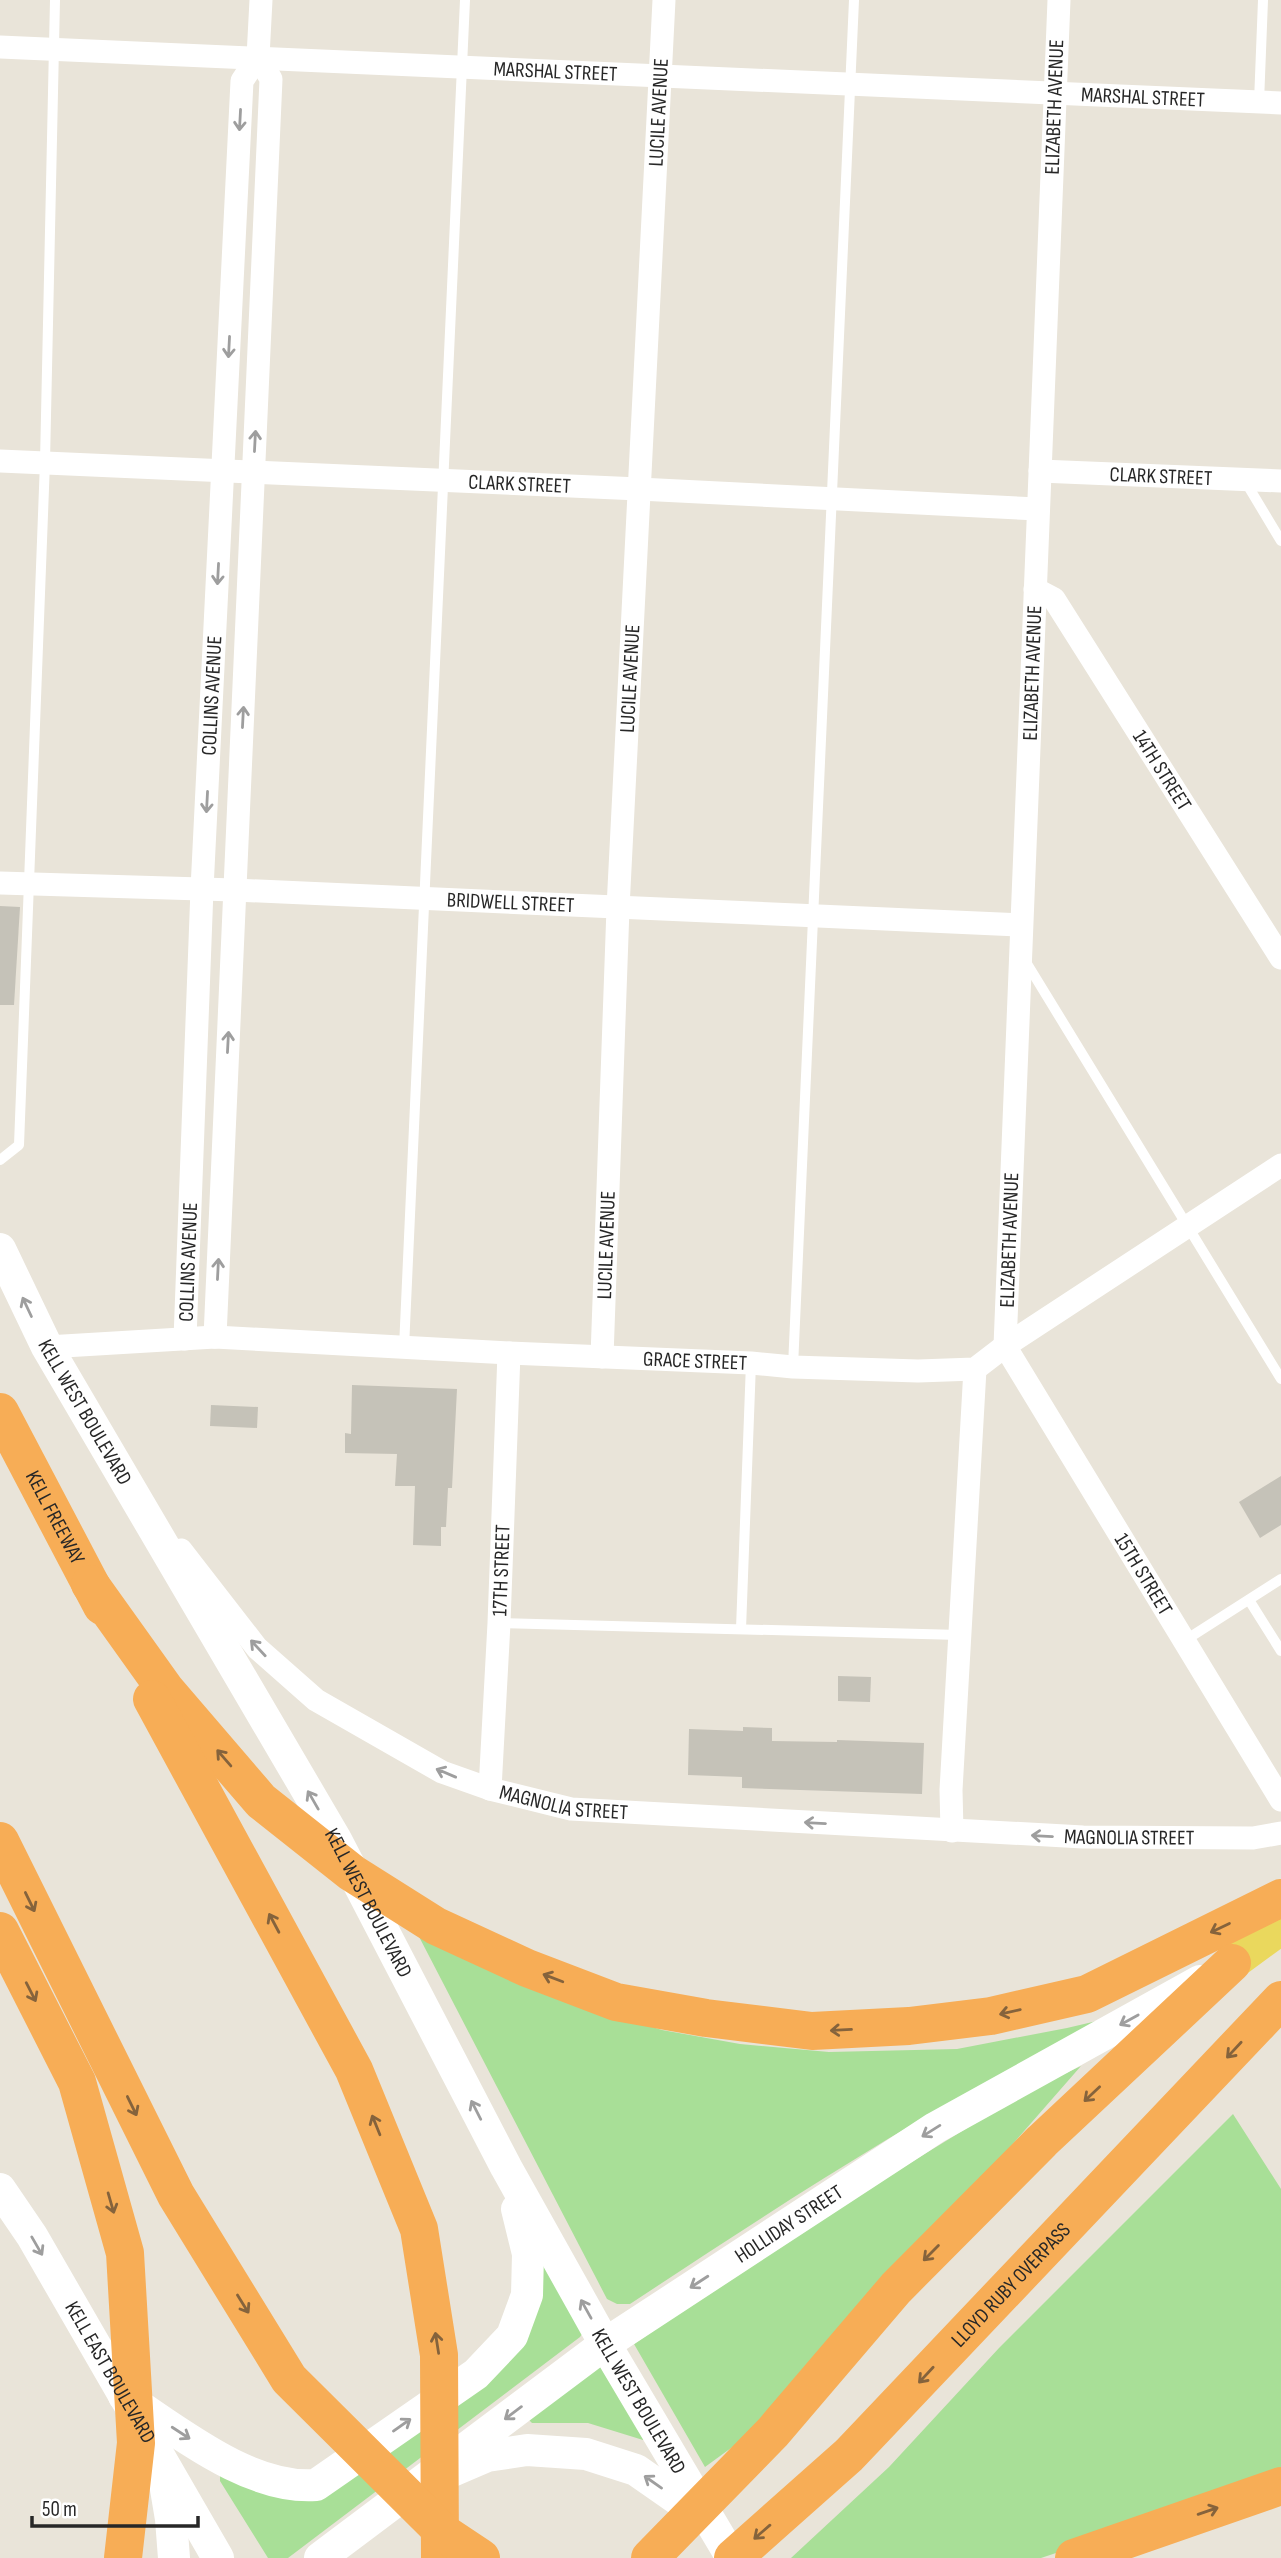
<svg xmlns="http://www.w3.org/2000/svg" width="1281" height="2558" font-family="'Sofia Sans Condensed',sans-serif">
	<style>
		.green { fill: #a8df97 }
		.building { fill: #c5c2b8 }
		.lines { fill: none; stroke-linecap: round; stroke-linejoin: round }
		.lane { stroke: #fff; stroke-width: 10 }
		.street { stroke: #fff; stroke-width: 23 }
		.secondary { stroke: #fff; stroke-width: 32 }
		.primary { stroke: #ead85d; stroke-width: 35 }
		.highway { stroke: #f7ad56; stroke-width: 38 }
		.oneway { stroke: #9e9e9e }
		.oneway2 { stroke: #85633c }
		.labels { text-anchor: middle; stroke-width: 5; stroke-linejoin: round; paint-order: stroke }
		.street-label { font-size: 21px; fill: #272727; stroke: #fff }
	</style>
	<rect width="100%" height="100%" fill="#e9e4d9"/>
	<g class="green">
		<path d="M 414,1927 L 603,2012 L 662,2030 L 740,2044 L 829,2052 L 957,2049 L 1067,2028 L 1118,2016 C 945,2096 788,2200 630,2304 L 617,2304 L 607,2299 Z"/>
		<path d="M 1081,2066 L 775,2416 L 705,2467 L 634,2344 C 729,2278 825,2215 923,2155 C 975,2123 1025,2091 1081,2066 Z"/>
		<polygon points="1233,2114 1281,2189 1281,2478 1041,2558 791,2558 889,2467 999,2348"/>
		<polygon points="540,2257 584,2331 580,2337 288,2558 268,2558 220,2481 220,2475 277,2495 501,2368"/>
		<polygon points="603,2364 646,2437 643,2440 588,2423 532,2423 528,2419"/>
	</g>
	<g class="building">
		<polygon points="0,906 20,907 14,1005 0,1005"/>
		<polygon points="352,1385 457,1389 452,1488 448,1488 446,1527 441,1527 441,1546 413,1545 415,1486 395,1486 397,1454 345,1453 345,1433 351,1434"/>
		<polygon points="211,1405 258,1407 257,1428 210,1426"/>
		<polygon points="1281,1476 1281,1525 1260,1538 1239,1502"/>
		<polygon points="838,1676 871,1677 870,1702 838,1701"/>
		<polygon points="743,1727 772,1728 772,1741 837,1742 837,1740 924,1743 922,1794 742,1788 742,1777 688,1775 689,1729 743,1731"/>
	</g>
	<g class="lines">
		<g class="lane">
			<polyline points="1259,102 1263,0"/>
			<polyline points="1245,481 1281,541"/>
			<polyline points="1026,962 1281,1379"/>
			<polyline points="0,1160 19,1145 45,462 55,0"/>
			<polyline points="404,1348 465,0"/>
			<polyline points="793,1367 854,0"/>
			<polyline points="1249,1600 1281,1651"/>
			<polyline points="499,1623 960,1635"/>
			<polyline points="741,1629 751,1363"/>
			<polyline points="1184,1641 1281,1579"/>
		</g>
		<g class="street">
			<path id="s1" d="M 1059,0 L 1005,1346 L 1281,1800"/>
			<path id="s2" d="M 0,47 L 1281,103"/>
			<path id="s3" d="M 0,461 L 639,489 L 1038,509"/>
			<path id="s4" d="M 1040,471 L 1281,481"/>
			<path id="s5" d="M 1035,589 L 1054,599 L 1281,958"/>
			<path id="s6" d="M 0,883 L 235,890 L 1021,925"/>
			<polyline points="215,1337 271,79 258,57"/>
			<path id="s7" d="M 185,1339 L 202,889 L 242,81 L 258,57 L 261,0"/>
			<path id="s8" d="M 47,1347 L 215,1337 L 509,1353 L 751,1363 L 793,1367 L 918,1371 L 975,1369 L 1005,1346 L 1281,1165"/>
			<path id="s9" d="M 602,1357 L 618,908 L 664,0"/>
			<path id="s10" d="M 181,1550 L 257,1648 L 316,1700 L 442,1772 L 490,1789 L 571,1809 L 1083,1837 L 1253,1838 L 1281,1833"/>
			<path id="s11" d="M 490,1789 L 499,1623 L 509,1353"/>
			<polyline points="952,1831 951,1790 975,1369"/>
		</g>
		<g class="secondary">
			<path id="s12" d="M 0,1249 L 47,1347 L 335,1838 L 506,2167 L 605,2344 L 732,2558"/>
			<path id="s13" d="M 0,2189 L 32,2236 L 218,2558"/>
			<path d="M 124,2396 C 178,2431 249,2490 316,2485 L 476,2374 L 512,2336 L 527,2295 L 528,2254 L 517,2209"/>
			<polyline points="452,2471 487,2456 527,2450 586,2454 636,2470 702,2516"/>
			<polyline points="164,2477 171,2519 174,2558"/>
			<path id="s14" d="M 320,2558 L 605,2344 L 935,2128 L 1200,1981"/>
		</g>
		<polyline class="primary" points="1232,1963 1281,1927"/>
		<g class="highway">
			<path id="s15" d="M 0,1412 L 102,1606"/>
			<polyline points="90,1584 165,1689 261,1801 352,1873 436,1926 527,1968 616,2002 706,2018 812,2031 909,2026 991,2016 1087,1994 1281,1898"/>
			<polyline points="152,1699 354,2070 419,2229 439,2355 440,2558"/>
			<polyline points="0,1841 176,2195 289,2379 445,2534 481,2558"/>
			<polyline points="0,1931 77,2082 125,2253 136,2443 123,2558"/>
			<polyline points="650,2558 773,2432 896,2288 1042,2141 1232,1963"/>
			<path id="s16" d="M 733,2558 L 849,2455 L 1281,2000"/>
			<polyline points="1074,2558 1281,2486"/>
		</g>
	</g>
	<defs><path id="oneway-shaft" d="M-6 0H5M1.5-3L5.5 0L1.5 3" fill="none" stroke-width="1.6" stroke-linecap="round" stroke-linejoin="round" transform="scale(1.75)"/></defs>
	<g class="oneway">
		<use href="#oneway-shaft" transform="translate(240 120) rotate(93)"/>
		<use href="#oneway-shaft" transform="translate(229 347) rotate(93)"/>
		<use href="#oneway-shaft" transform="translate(255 441) rotate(-87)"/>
		<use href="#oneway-shaft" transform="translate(218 574) rotate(93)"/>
		<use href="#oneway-shaft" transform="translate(243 717) rotate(-87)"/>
		<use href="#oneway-shaft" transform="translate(207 802) rotate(93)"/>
		<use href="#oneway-shaft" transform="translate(228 1042) rotate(-87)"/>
		<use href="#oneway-shaft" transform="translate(218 1269) rotate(-87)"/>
		<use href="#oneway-shaft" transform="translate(27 1307) rotate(-115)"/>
		<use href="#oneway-shaft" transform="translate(258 1648) rotate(-133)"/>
		<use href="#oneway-shaft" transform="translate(446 1773) rotate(-157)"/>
		<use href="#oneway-shaft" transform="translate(313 1800) rotate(-120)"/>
		<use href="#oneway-shaft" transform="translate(815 1823) rotate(-177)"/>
		<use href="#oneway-shaft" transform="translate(1042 1836) rotate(-177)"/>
		<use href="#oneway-shaft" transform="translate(1129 2020) rotate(151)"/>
		<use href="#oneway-shaft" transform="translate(476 2110) rotate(-117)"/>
		<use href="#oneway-shaft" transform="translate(931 2131) rotate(148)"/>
		<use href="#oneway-shaft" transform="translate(37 2246) rotate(60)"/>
		<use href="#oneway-shaft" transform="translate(699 2282) rotate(147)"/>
		<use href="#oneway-shaft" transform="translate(586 2309) rotate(-119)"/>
		<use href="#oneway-shaft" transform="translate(513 2413) rotate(143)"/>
		<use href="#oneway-shaft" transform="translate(402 2425) rotate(-35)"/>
		<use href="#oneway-shaft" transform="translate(181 2433) rotate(33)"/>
		<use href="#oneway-shaft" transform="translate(653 2482) rotate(-145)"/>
	</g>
	<g class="oneway2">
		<use href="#oneway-shaft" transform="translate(224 1758) rotate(-131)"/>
		<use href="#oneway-shaft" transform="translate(30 1902) rotate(64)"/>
		<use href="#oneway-shaft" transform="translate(274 1923) rotate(-118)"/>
		<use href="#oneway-shaft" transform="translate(1220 1928) rotate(154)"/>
		<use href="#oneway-shaft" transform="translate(553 1978) rotate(-159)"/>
		<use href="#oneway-shaft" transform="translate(31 1992) rotate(63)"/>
		<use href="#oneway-shaft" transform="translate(1010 2012) rotate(167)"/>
		<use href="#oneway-shaft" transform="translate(841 2030) rotate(177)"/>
		<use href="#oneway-shaft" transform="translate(1234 2050) rotate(133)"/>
		<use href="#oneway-shaft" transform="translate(1092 2094) rotate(137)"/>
		<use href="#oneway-shaft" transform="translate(132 2106) rotate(64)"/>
		<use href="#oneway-shaft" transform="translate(376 2125) rotate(-112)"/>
		<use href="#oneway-shaft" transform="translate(111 2203) rotate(74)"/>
		<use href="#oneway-shaft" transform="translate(931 2253) rotate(135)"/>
		<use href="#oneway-shaft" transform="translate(243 2304) rotate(58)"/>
		<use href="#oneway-shaft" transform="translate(437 2343) rotate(-99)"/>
		<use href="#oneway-shaft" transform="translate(926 2375) rotate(133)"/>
		<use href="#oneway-shaft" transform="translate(1208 2511) rotate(-19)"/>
		<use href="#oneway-shaft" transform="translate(762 2532) rotate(139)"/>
	</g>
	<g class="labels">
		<g class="street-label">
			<text dy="7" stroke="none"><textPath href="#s2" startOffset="556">MARSHAL STREET</textPath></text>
			<text dy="7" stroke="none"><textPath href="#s2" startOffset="1144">MARSHAL STREET</textPath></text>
			<text transform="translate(1054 107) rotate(-88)" y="7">ELIZABETH AVENUE</text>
			<text dy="7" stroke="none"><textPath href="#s9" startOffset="1246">LUCILE AVENUE</textPath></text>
			<text dy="7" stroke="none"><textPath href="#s4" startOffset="121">CLARK STREET</textPath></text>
			<text dy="7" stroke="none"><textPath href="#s3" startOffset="520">CLARK STREET</textPath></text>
			<text transform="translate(1032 673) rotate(-88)" y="7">ELIZABETH AVENUE</text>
			<text dy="7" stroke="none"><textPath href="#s9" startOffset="679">LUCILE AVENUE</textPath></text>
			<text dy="7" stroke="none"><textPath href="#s7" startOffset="644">COLLINS AVENUE</textPath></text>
			<text dy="7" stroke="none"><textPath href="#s5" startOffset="224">14TH STREET</textPath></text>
			<text dy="7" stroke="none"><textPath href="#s6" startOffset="511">BRIDWELL STREET</textPath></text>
			<text transform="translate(1009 1240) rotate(-88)" y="7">ELIZABETH AVENUE</text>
			<text dy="7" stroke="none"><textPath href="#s9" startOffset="112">LUCILE AVENUE</textPath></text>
			<text dy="7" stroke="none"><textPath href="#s7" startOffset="77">COLLINS AVENUE</textPath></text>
			<text dy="7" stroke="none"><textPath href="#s8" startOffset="649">GRACE STREET</textPath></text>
			<text dy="7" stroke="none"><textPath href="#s12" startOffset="184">KELL WEST BOULEVARD</textPath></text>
			<text dy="7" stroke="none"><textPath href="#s15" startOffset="119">KELL FREEWAY</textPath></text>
			<text dy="7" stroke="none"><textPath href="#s11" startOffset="219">17TH STREET</textPath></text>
			<text dy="7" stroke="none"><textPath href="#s1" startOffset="1614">15TH STREET</textPath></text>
			<text dy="7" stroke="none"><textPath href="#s10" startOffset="474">MAGNOLIA STREET</textPath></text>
			<text dy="7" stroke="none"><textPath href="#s10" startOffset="1041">MAGNOLIA STREET</textPath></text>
			<text dy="7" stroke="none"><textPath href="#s12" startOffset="751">KELL WEST BOULEVARD</textPath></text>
			<text dy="7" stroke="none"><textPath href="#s14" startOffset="576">HOLLIDAY STREET</textPath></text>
			<text dy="7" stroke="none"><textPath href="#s16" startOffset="390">LLOYD RUBY OVERPASS</textPath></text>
			<text dy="7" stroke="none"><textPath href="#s13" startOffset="214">KELL EAST BOULEVARD</textPath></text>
			<text dy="7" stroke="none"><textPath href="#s12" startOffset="1318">KELL WEST BOULEVARD</textPath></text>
		</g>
	</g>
	<path d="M32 2516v10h166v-10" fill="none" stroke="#272727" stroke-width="3.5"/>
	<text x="42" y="2516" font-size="21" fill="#272727" stroke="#ffffff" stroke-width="5" paint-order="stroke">50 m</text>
</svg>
